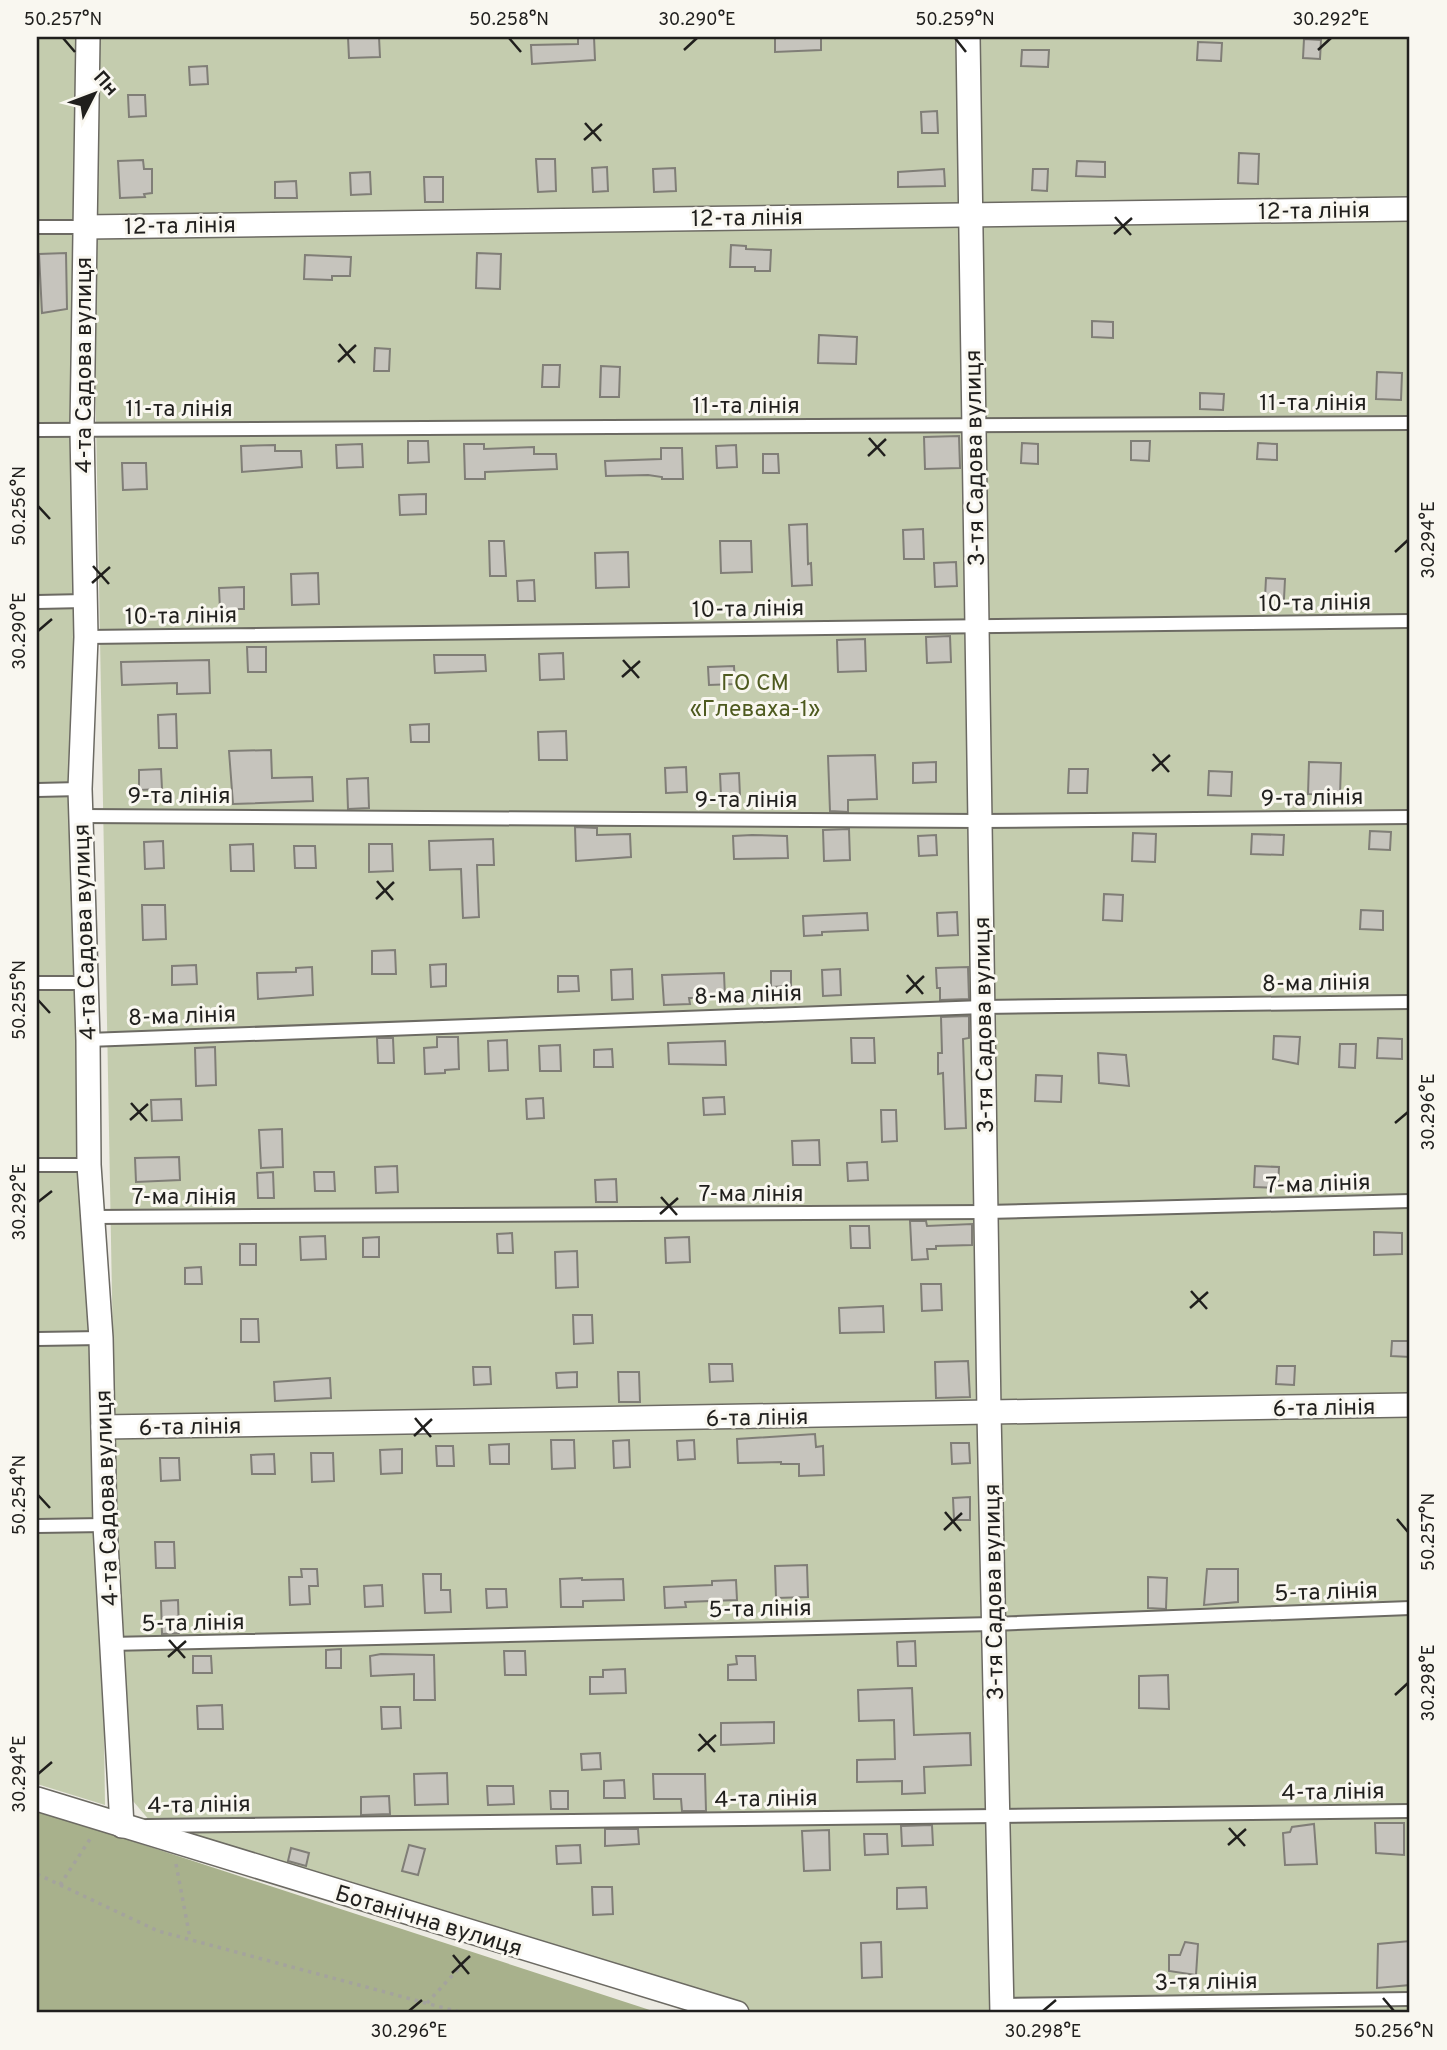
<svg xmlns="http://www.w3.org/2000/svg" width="1447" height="2050" font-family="Overpass,sans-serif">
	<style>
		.green { fill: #c4ccae }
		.forest { fill: #a8b18c }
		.building { fill: #c6c4bd; stroke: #807e77; stroke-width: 2 }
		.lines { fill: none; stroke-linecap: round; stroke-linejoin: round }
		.service-casing { stroke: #6c6a63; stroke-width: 16 }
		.minor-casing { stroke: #6c6a63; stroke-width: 26 }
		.path { stroke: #a4a39d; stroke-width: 3.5; stroke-dasharray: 3.5 5; stroke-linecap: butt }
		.service { stroke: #fff; stroke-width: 12 }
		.minor { stroke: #fff; stroke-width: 23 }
		.ticks { fill: none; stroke: #201f1d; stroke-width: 2.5 }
		.labels { text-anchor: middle; stroke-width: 6; stroke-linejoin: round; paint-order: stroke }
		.street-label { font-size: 23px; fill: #201f1d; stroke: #f9f7f0 }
		.park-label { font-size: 23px; fill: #4e5a1f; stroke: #f9f7f0 }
		.neatline { fill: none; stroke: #201f1d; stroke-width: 2.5 }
		.ticks-label { font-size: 18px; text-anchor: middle; fill: #201f1d }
	</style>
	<rect width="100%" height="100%" fill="#eceae2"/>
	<g class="green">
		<polygon points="37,37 81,37 105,1805 37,1784"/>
		<polygon points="89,37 1410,37 1410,2013 715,2013 156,1828 121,1787"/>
	</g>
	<polygon class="forest" points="37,1810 659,2013 37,2013"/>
	<g class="building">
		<polygon points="348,37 379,37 380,57 349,58"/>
		<polygon points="578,37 594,37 595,60 532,64 531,45 578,44"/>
		<polygon points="775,37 821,37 821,50 775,52"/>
		<polygon points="1304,39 1321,40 1320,59 1303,58"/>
		<polygon points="1198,42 1222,43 1221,61 1197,60"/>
		<polygon points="1022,50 1049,50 1048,67 1021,66"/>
		<polygon points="207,66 208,84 190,85 189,67"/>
		<polygon points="128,95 145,95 146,116 129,117"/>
		<polygon points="937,111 938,133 922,133 921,112"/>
		<polygon points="1239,153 1259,154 1258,184 1238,183"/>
		<polygon points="536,159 555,159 556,191 538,192"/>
		<polygon points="143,160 144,169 152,169 152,193 144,194 145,197 120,198 118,161"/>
		<polygon points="1077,161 1105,162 1105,177 1076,176"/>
		<polygon points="607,167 608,191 593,192 592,168"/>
		<polygon points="675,168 676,191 654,192 653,169"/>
		<polygon points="944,169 945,186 898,187 898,172"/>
		<polygon points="1033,169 1048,169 1047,191 1032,190"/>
		<polygon points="370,172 371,194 351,195 350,173"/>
		<polygon points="424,177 443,177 443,202 425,202"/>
		<polygon points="296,181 297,198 275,198 275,182"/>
		<polygon points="731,245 746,246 746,249 771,250 770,271 755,271 755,267 730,267"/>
		<polygon points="66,253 67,309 42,313 39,254"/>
		<polygon points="477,253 501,254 500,289 476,288"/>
		<polygon points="305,255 351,257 350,276 332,276 332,280 304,279"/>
		<polygon points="1092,321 1113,322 1113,338 1092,337"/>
		<polygon points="819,335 857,337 856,364 818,363"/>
		<polygon points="375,348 390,349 389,371 374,371"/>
		<polygon points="543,365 560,365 559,387 542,387"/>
		<polygon points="601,366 620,367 619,397 600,397"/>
		<polygon points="1377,372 1402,373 1401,400 1376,399"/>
		<polygon points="1200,393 1224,394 1223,410 1200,409"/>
		<polygon points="959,436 960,468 925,469 924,437"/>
		<polygon points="408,441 428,441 429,462 408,463"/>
		<polygon points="1131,441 1150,441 1149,461 1131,460"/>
		<polygon points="1022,443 1038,444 1038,464 1021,463"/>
		<polygon points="1258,443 1277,444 1277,460 1257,459"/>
		<polygon points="362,444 363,467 337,468 336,445"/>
		<polygon points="464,444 484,444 484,449 534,447 534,454 556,454 557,469 485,472 485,479 465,479"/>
		<polygon points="275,445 275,451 301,451 302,467 242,472 241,446"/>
		<polygon points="736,445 737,467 717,468 716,446"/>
		<polygon points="661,448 682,448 683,479 662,479 662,477 648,475 606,476 605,461 661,459"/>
		<polygon points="763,454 778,454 779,473 763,473"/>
		<polygon points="122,463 146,463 147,489 123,490"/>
		<polygon points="426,494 426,514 400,515 399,495"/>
		<polygon points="807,524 808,564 811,563 812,585 792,586 789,525"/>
		<polygon points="923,529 924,559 904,559 903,530"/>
		<polygon points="489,541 504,541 506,576 490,576"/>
		<polygon points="720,541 751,541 752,572 721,573"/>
		<polygon points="628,552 629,587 596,588 595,553"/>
		<polygon points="956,562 957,586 935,587 934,563"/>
		<polygon points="318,573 319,604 292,605 291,574"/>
		<polygon points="1266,578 1285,579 1284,599 1265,598"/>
		<polygon points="534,580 535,601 518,601 517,581"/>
		<polygon points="244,587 244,609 220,609 219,588"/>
		<polygon points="950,636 951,662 927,663 926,637"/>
		<polygon points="865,639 866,671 838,672 837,640"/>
		<polygon points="247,647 266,647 266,672 248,672"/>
		<polygon points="563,653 564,679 540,680 539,654"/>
		<polygon points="434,655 485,655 486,671 435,673"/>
		<polygon points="209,660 210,693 177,694 177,683 122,685 121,662"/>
		<polygon points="734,666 735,684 709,685 708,667"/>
		<polygon points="176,714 177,748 159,748 158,715"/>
		<polygon points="429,724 429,742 411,742 410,725"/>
		<polygon points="566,731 567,760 539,760 538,732"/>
		<polygon points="271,750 272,778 312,777 313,801 233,804 229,751"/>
		<polygon points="875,755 877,799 848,800 848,812 830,811 828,756"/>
		<polygon points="936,762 936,782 913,783 913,763"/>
		<polygon points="1309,762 1341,763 1340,795 1308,794"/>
		<polygon points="686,767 687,792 666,793 665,768"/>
		<polygon points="161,769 162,789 139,790 139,770"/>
		<polygon points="1069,769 1088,769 1087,793 1068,793"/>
		<polygon points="1209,771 1232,772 1231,796 1208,795"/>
		<polygon points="739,773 740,796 721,796 720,774"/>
		<polygon points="368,778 369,808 348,809 347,779"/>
		<polygon points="575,827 597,828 597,835 630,834 631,857 576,861"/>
		<polygon points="849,829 850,860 824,861 823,830"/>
		<polygon points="1370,831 1391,832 1390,850 1369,849"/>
		<polygon points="1133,833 1156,834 1155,862 1132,861"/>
		<polygon points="1252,834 1284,835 1283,855 1251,854"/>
		<polygon points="752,835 787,836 788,858 734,859 733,836"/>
		<polygon points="936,835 937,855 919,856 918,836"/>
		<polygon points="493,839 494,865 477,865 479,917 463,918 461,869 430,870 429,841"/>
		<polygon points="163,841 164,868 145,869 144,842"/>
		<polygon points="253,844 254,871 231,871 230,845"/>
		<polygon points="369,844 392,844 393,871 369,872"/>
		<polygon points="294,846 315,846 316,868 295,868"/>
		<polygon points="1104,894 1123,895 1122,921 1103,920"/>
		<polygon points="142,905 165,905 166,939 143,940"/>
		<polygon points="1361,910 1383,911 1383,930 1360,929"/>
		<polygon points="957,912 958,935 938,936 937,913"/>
		<polygon points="867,913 868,930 822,932 822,935 804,936 803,916"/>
		<polygon points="395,950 396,974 372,974 372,951"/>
		<polygon points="446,964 446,986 431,987 430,965"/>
		<polygon points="196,965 197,984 172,985 172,966"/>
		<polygon points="312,967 313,995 258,999 257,973 296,972 296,968"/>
		<polygon points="968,967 969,999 940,1000 940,988 937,988 936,968"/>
		<polygon points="632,969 633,999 612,1000 611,970"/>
		<polygon points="840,969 841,995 823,996 822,970"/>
		<polygon points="771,971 791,971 791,986 771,987"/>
		<polygon points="724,973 725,998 689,998 690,1004 664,1005 662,975"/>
		<polygon points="558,976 578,976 579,991 558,992"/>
		<polygon points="969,1016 969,1038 963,1039 966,1128 945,1129 943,1073 938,1074 938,1053 942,1053 941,1017"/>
		<polygon points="1274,1036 1300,1037 1298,1064 1273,1059"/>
		<polygon points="437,1037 458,1037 459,1069 445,1070 445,1073 425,1074 424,1048 437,1047"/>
		<polygon points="377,1038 393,1038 394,1063 378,1063"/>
		<polygon points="851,1038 874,1038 875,1063 852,1063"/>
		<polygon points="1378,1038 1402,1039 1402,1059 1377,1058"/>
		<polygon points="507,1040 508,1070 489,1071 488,1041"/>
		<polygon points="725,1041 726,1065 669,1064 668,1043"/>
		<polygon points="1340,1044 1356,1044 1355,1068 1339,1067"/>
		<polygon points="560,1045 561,1071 540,1071 539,1046"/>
		<polygon points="215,1047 216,1085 196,1086 195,1048"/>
		<polygon points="612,1049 613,1067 594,1067 594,1050"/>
		<polygon points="1098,1053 1126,1055 1129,1086 1099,1083"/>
		<polygon points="1036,1075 1062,1076 1061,1102 1035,1101"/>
		<polygon points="724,1097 725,1114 704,1115 703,1098"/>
		<polygon points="543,1098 544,1118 527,1119 526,1099"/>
		<polygon points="181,1099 182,1120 152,1121 151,1100"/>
		<polygon points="881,1110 896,1110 897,1141 882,1142"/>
		<polygon points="282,1129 283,1167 261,1168 259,1130"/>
		<polygon points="819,1140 820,1165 793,1165 792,1141"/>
		<polygon points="179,1157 180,1180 136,1182 135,1158"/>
		<polygon points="867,1162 868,1180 848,1181 847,1163"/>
		<polygon points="397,1166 398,1192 376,1193 375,1167"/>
		<polygon points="1255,1166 1279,1167 1278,1188 1254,1187"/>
		<polygon points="273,1172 274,1198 258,1198 257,1173"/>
		<polygon points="314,1172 334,1172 335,1191 315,1191"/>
		<polygon points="616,1179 617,1202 596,1202 595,1180"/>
		<polygon points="910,1221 926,1221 927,1226 972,1224 972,1245 936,1246 936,1249 927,1249 928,1259 912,1260"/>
		<polygon points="850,1226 869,1226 870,1248 851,1248"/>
		<polygon points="1374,1232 1402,1233 1402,1254 1374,1255"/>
		<polygon points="512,1233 513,1253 498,1253 497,1234"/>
		<polygon points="325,1236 326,1259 301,1260 300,1237"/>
		<polygon points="379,1237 379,1257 363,1257 363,1238"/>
		<polygon points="689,1237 690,1262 666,1263 665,1238"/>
		<rect x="240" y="1244" width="16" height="21"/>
		<polygon points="577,1251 578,1287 556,1288 555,1252"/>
		<polygon points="201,1267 202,1284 185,1284 185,1268"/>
		<polygon points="921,1284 941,1284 942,1310 922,1311"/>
		<polygon points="883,1306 884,1332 840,1333 839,1308"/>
		<polygon points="573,1315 592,1315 593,1343 574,1344"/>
		<polygon points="241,1319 258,1319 259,1342 241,1342"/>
		<polygon points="1392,1341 1410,1341 1410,1357 1391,1356"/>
		<polygon points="968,1361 970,1397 936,1398 935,1362"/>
		<polygon points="709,1364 732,1364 733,1381 710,1382"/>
		<polygon points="1277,1366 1295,1366 1294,1385 1276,1384"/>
		<polygon points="473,1367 490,1367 491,1384 474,1385"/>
		<polygon points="577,1372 577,1387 557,1388 556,1373"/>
		<polygon points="618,1372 639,1372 640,1402 619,1402"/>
		<polygon points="330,1378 331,1398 275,1401 274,1382"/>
		<polygon points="815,1434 816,1447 823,1446 824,1475 799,1476 799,1464 781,1464 781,1462 738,1463 737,1439"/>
		<polygon points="551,1440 574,1440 575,1468 552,1469"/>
		<polygon points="629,1440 630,1467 614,1468 613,1441"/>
		<polygon points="694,1440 695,1459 678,1460 677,1441"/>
		<polygon points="951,1443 969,1443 970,1463 952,1464"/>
		<polygon points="509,1444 509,1464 490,1464 489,1445"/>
		<polygon points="436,1446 453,1446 454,1466 437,1466"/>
		<polygon points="402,1449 402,1473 381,1474 380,1450"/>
		<polygon points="311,1453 333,1453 334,1481 312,1482"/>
		<polygon points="274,1454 275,1474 252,1474 251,1455"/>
		<polygon points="160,1458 179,1458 180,1480 161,1481"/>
		<polygon points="970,1497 970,1520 954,1520 953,1498"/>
		<polygon points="155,1542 174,1542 175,1568 156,1568"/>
		<polygon points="807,1565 808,1597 776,1598 775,1566"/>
		<polygon points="301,1569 317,1569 318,1586 309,1586 310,1604 290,1605 289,1577 302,1577"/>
		<polygon points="1207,1569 1238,1569 1238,1602 1204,1605"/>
		<polygon points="423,1574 441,1574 441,1590 450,1590 451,1612 425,1613"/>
		<polygon points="1148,1577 1167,1578 1166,1609 1148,1608"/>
		<polygon points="582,1578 582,1580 623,1579 624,1600 583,1601 583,1607 561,1607 560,1579"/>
		<polygon points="736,1580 737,1600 685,1602 686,1607 665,1608 664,1587 712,1585 712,1581"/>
		<polygon points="382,1585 383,1606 365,1607 364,1586"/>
		<polygon points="486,1589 506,1589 507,1607 487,1608"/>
		<polygon points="178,1600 179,1633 162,1634 161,1601"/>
		<polygon points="915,1641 916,1666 898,1666 897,1642"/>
		<polygon points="341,1649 341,1668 326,1668 326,1650"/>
		<polygon points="504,1651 525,1651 526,1675 505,1675"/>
		<polygon points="381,1654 434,1655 435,1700 414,1700 414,1674 371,1676 370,1656"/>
		<polygon points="193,1656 211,1656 212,1673 193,1673"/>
		<polygon points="736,1656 755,1656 756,1680 728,1680 728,1665 737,1664"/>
		<polygon points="625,1669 626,1693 590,1694 590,1677 603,1677 603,1670"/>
		<polygon points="1168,1675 1169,1709 1139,1708 1139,1676"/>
		<polygon points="912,1688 914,1735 970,1733 971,1765 924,1767 925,1793 902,1794 902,1781 857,1782 857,1760 895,1759 894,1720 859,1721 858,1690"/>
		<polygon points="222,1705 223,1729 198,1729 197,1706"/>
		<polygon points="381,1707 400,1707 401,1728 382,1729"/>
		<polygon points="774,1722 774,1743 721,1745 721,1723"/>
		<polygon points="600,1753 601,1769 582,1770 581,1754"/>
		<polygon points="447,1773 448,1804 415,1805 414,1774"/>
		<polygon points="653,1774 705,1774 706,1811 682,1811 681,1799 654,1799"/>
		<polygon points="624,1780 625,1798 604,1798 604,1781"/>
		<polygon points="487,1786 513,1786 514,1804 488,1805"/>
		<polygon points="550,1791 568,1791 568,1809 551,1809"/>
		<polygon points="389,1796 390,1814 361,1815 361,1797"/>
		<polygon points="1375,1823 1404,1823 1404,1855 1376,1853"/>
		<polygon points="1314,1824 1317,1864 1285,1865 1283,1833 1290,1832 1292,1827"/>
		<polygon points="932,1825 933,1845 902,1846 901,1826"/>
		<polygon points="605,1829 638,1829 639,1844 605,1846"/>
		<polygon points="829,1830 830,1870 804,1871 802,1831"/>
		<polygon points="864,1834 887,1834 888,1854 865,1855"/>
		<polygon points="409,1845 425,1849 418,1875 402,1871"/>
		<polygon points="580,1845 581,1863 557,1864 556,1846"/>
		<polygon points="291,1848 309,1853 306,1866 288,1861"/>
		<polygon points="592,1887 612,1887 613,1914 593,1915"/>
		<polygon points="926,1887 927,1908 897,1909 897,1888"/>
		<polygon points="1410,1941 1410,1985 1377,1988 1378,1944"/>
		<polygon points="881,1942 882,1977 862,1978 861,1943"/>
		<polygon points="1185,1942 1198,1944 1196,1975 1169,1971 1169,1955 1180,1955"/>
	</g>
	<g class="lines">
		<defs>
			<g id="service">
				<polyline points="37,227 84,227"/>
				<polyline points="37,430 1410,423"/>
				<polyline points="37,602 85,601"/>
				<polyline points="86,637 1410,621"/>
				<polyline points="37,790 80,789"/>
				<polyline points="81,816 980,821 1410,817"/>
				<polyline points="37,983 85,983"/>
				<polyline points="88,1040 983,1007 1410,1002"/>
				<polyline points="37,1165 89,1165"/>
				<polyline points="92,1217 986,1212 1410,1201"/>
				<polyline points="37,1339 101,1338"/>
				<polyline points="37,1526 105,1525"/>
				<polyline points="110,1644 993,1624 1410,1608"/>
				<polyline points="147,1826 1410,1811"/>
				<polyline points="1002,2005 1410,1999"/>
			</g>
			<g id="minor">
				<polyline points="88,37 82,430 86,637 80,789 88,1040 89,1165 101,1338 105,1525 122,1826"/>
				<polyline points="968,37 989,1413 1002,2013"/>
				<polyline points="84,227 1410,209"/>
				<polyline points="103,1427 1410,1405"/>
				<polyline points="37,1799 737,2013"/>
			</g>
		</defs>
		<use href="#service" class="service-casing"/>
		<use href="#minor" class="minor-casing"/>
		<g class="path">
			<polyline points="176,1864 190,1938"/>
			<polyline points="37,1874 158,1931 463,2013"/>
			<polyline points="60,1885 92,1836"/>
			<polyline points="427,2003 472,1954"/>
		</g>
		<use href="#service" class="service"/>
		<use href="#minor" class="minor"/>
	</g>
	<path class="ticks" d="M 63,38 L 75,52M 509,38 L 521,52M 955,38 L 966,52M 684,50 L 697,38M 1318,50 L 1331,38M 585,123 L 601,141M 584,140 L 602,124M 1115,217 L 1131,235M 1114,234 L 1132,218M 339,344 L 355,363M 338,362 L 356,345M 869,438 L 885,456M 868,456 L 886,439M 38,506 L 50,519M 1395,552 L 1408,540M 93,566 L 109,584M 92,583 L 110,567M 38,631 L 52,619M 623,660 L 639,678M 622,677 L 640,661M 1153,754 L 1169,772M 1152,771 L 1170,755M 377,881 L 393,900M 376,899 L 394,882M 907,975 L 923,994M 906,993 L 924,976M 38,1000 L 50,1013M 131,1103 L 147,1121M 130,1120 L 148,1104M 1395,1123 L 1408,1112M 661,1197 L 677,1215M 38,1202 L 52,1191M 660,1214 L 678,1198M 1191,1291 L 1207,1309M 1190,1308 L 1208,1292M 415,1418 L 431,1437M 414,1436 L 432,1419M 38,1495 L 50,1508M 945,1512 L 961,1531M 1397,1519 L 1408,1532M 944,1530 L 962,1513M 169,1640 L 185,1658M 168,1657 L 186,1641M 1395,1695 L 1408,1683M 699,1734 L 715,1752M 698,1751 L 716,1735M 38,1774 L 52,1762M 1229,1828 L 1245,1846M 1228,1845 L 1246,1829M 453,1955 L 469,1974M 452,1973 L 470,1956M 1383,1998 L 1394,2011M 409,2011 L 422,2000M 1043,2011 L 1056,2000"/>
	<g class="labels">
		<g class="street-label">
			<text transform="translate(1314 210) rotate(-1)" y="8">12-та лінія</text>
			<text transform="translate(747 217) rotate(-1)" y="8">12-та лінія</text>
			<text transform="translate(180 225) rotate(-1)" y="8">12-та лінія</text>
			<text transform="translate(83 365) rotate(-90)" y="8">4-та Садова вулиця</text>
			<text x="1313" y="410">11-та лінія</text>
			<text x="746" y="413">11-та лінія</text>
			<text x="179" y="416">11-та лінія</text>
			<text transform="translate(974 458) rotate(-91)" y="8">3-тя Садова вулиця</text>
			<text transform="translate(1315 602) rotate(-1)" y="8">10-та лінія</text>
			<text transform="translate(748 608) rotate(-1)" y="8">10-та лінія</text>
			<text transform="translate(181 615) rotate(-1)" y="8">10-та лінія</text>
			<text x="179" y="803">9-та лінія</text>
			<text transform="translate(1312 797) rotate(-1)" y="8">9-та лінія</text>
			<text x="746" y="807">9-та лінія</text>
			<text transform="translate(84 932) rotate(-92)" y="8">4-та Садова вулиця</text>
			<text transform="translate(1316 982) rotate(-1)" y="8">8-ма лінія</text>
			<text transform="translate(748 994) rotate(-2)" y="8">8-ма лінія</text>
			<text transform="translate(182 1015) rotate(-2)" y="8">8-ма лінія</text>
			<text transform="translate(983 1025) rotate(-91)" y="8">3-тя Садова вулиця</text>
			<text transform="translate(1318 1183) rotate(-2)" y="8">7-ма лінія</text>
			<text x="751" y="1201">7-ма лінія</text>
			<text x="184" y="1204">7-ма лінія</text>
			<text transform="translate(1324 1407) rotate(-1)" y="8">6-та лінія</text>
			<text transform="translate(757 1417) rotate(-1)" y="8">6-та лінія</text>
			<text transform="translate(190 1426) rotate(-1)" y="8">6-та лінія</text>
			<text transform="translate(106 1498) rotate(-92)" y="8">4-та Садова вулиця</text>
			<text transform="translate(1326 1591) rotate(-2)" y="8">5-та лінія</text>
			<text transform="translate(993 1592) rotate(-91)" y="8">3-тя Садова вулиця</text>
			<text transform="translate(760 1608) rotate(-1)" y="8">5-та лінія</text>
			<text transform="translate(193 1622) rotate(-1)" y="8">5-та лінія</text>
			<text transform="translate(1333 1791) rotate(-1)" y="8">4-та лінія</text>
			<text transform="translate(766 1798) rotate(-1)" y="8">4-та лінія</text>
			<text transform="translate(199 1804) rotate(-1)" y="8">4-та лінія</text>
			<text transform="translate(429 1920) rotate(17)" y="8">Ботанічна вулиця</text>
			<text transform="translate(1206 1981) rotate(-1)" y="8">3-тя лінія</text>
		</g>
		<g class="park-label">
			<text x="755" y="690">ГО СМ<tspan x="755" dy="26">«Глеваха-1»</tspan></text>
		</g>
	</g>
	<rect width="1447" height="2050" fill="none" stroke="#f9f7f0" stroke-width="77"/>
	<g transform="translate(94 94) rotate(48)" stroke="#f9f7f0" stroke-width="5" paint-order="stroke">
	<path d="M0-5L12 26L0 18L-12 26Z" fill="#201f1d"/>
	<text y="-10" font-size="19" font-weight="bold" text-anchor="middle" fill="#201f1d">Пн</text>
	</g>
	<rect x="38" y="38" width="1370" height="1973" class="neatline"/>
	<g class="ticks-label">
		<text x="63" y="25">50.257°N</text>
		<text x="509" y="25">50.258°N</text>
		<text x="697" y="25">30.290°E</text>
		<text x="955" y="25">50.259°N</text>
		<text x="1331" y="25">30.292°E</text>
		<text transform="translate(19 506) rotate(-90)" y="6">50.256°N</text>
		<text transform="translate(1428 540) rotate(-90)" y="6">30.294°E</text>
		<text transform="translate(19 631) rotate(-90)" y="6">30.290°E</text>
		<text transform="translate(19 1000) rotate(-90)" y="6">50.255°N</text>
		<text transform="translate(1428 1112) rotate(-90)" y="6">30.296°E</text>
		<text transform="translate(19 1202) rotate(-90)" y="6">30.292°E</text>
		<text transform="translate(19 1495) rotate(-90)" y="6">50.254°N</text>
		<text transform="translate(1428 1532) rotate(-90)" y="6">50.257°N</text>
		<text transform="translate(1428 1683) rotate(-90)" y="6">30.298°E</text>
		<text transform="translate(19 1774) rotate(-90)" y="6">30.294°E</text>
		<text x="409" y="2037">30.296°E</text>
		<text x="1043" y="2037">30.298°E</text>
		<text x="1394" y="2037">50.256°N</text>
	</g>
</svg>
